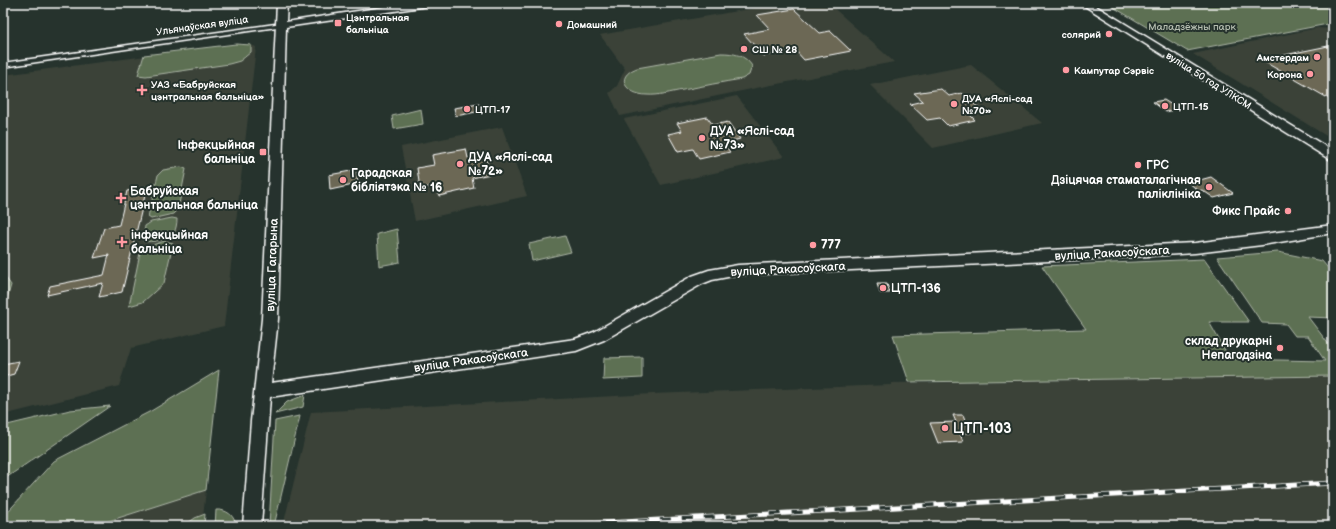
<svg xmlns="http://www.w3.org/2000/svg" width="1336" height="529" font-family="'Balsamiq Sans',sans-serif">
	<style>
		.built { fill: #3b4339 }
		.green { fill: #5d6f52; stroke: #aeb7a8 }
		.building { fill: #6c6855; stroke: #fff }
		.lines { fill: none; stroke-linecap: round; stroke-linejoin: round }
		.street-casing { stroke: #fff; stroke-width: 3 }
		.secondary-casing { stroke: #fff; stroke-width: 3 }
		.street { fill: #26332d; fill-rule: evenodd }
		.secondary { fill: #26332d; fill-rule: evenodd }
		.rail-casing { stroke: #fff; stroke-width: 5 }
		.rail { stroke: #26332d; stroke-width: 3.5; stroke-dasharray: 11; stroke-linecap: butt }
		.poi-dot { fill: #ff9aa2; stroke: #26332d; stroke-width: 1.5 }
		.labels { text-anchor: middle; stroke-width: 4; stroke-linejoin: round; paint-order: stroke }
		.far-poi-label { font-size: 10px; font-weight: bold; fill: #fff; stroke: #26332d; text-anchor: start }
		.far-street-label { font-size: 10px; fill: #fff; stroke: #26332d }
		.far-park-label { font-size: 10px; fill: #b6beb1; stroke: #26332d }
		.poi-label { font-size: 12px; font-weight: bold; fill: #fff; stroke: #26332d; text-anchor: start }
		.street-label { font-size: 12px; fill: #fff; stroke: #26332d }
		.near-poi-label { font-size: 14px; font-weight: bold; fill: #fff; stroke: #26332d; text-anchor: start }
	</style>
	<rect width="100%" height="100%" fill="#26332d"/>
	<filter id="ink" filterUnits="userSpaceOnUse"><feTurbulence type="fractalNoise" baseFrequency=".025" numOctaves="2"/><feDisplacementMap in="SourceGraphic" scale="8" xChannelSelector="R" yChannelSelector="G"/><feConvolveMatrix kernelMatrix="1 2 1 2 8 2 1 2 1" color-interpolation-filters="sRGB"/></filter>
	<g filter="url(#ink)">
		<g class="built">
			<polygon points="784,3 828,3 894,62 756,88 620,116 609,93 617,86 625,69 600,35"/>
			<polygon points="1317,28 1333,29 1333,140 1193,54"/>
			<polygon points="236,44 251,45 256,47 224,326 131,348 119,386 3,415 3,313 11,285 3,274 3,77 4,75"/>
			<polygon points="971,65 1042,123 933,148 870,85"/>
			<polygon points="737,96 784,157 661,185 624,119"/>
			<polygon points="502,127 527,196 415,221 401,147"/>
			<polygon points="1333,376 1333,526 283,526 311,412 653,394 891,385 891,383"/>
			<polygon points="206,490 202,526 93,526 94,525"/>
		</g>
		<g class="green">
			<polygon points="1328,3 1333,5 1333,23 1187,51 1108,4"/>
			<polygon points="236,44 251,45 251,52 240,61 229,64 146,76 138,75 144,55"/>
			<path d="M 721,53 C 734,53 745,55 752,66 L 749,75 L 742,79 C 722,82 703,86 683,90 C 671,92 659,96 647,95 C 627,95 613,77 637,68 Z"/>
			<polygon points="421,109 423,124 394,129 392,116"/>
			<polygon points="181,167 186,169 178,209 173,214 151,219 148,217 158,175 163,170"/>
			<path d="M 172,218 L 177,219 C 177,223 176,229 174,233 C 169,240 151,243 143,241 L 145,226 L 151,222 Z"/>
			<polygon points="397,229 400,262 379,266 377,234"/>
			<polygon points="565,236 571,252 532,261 529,244"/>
			<polygon points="165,241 173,243 164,283 143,302 129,306 140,253 142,248"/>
			<polygon points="1278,252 1322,261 1333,274 1333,318 1308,317 1333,350 1333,376 909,382 893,335 1086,329 1042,266 1204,259 1249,322 1209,322 1230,359 1325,361 1308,336 1295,336 1286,324 1262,323 1217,257"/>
			<polygon points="3,274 11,285 3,313"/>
			<polygon points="642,357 642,378 603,380 604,358"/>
			<polygon points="219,370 206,490 93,526 3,526 3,517 54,461 151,411"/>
			<polygon points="305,395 303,407 275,414 287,402"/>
			<polygon points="110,406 3,480 3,426 70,410"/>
			<polygon points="299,416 300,416 274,526 269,526 275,421"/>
			<path d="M 216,510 C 226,509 236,516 235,526 L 215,526 Z"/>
			<polygon points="205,514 204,526 184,526 195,518"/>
		</g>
		<g class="building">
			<polygon points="794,9 820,33 830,31 851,51 804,60 795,50 764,56 744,34 770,29 757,15"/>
			<polygon points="1333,45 1333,101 1261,60 1275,57"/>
			<polygon points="941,89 949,96 962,93 980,109 966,111 975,120 948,126 940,118 927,120 910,104 923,101 914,93"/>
			<polygon points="1164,100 1178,109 1166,112 1153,102"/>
			<polygon points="479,104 481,111 456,116 454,108"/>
			<polygon points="707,117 713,125 728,122 740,139 724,143 730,152 699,159 693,149 678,152 668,134 682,131 677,123"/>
			<polygon points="466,149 468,158 485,155 490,174 472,178 474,188 439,196 437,185 420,189 417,168 434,165 432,155"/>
			<polygon points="356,170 358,184 330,190 329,175"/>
			<polygon points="1211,177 1233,193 1214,198 1202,190 1199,191 1189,183"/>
			<polygon points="147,187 122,292 99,297 103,283 47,295 50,286 104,275 109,255 94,258 104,228 119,225 127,191"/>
			<polygon points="877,284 887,284 890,293 880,293"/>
			<polygon points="19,361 14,374 3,377 3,364"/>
			<polygon points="953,415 963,415 971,433 960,433 963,442 938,443 930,423 956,422"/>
		</g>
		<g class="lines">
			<defs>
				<polygon id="street" points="282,23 284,24 284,26 3,67 3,63"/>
				<g id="secondary">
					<polygon points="277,3 287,3 286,22 410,3 433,3 428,6 286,27 278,319 271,383 575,339 594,332 692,276 709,270 738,265 1195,243 1333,225 1333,233 1262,245 1195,253 1116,258 738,275 712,280 702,284 604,340 576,351 270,397 261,526 243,526 251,421 262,319"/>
					<polygon points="1080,3 1091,3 1333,151 1333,160 1329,159"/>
				</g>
			</defs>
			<use href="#street" class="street-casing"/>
			<use href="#secondary" class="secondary-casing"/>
			<use href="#street" class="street"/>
			<use href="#secondary" class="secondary"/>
			<defs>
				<polyline id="rail" points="550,526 1333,483"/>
			</defs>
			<use href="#rail" class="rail-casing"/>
			<use href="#rail" class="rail"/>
		</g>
	</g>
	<g class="poi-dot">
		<rect x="334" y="19" width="8" height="8" rx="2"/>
		<circle cx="559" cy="24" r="4"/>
		<circle cx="1109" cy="34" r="4"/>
		<circle cx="744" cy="49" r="4"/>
		<circle cx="1317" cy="57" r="4"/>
		<circle cx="1066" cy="70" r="4"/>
		<circle cx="1310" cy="74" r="4"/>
		<path d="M140 84h4v4h4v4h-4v4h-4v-4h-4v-4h4z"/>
		<circle cx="954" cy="104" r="4"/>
		<circle cx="1165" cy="106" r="4"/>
		<circle cx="467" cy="109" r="4"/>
		<circle cx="702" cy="138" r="4"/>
		<rect x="259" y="148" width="8" height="8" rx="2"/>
		<circle cx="460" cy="164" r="4"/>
		<circle cx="1138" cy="165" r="4"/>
		<circle cx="343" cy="180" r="4"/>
		<circle cx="1209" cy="187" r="4"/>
		<path d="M119 192h4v4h4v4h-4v4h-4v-4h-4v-4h4z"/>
		<circle cx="1288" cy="211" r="4"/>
		<path d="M120 236h4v4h4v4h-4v4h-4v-4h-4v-4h4z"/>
		<circle cx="813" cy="245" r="4"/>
		<circle cx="883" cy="288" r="4"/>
		<circle cx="1280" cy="348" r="4"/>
		<circle cx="945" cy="428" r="4"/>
	</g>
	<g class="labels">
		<g class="far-poi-label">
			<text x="346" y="21">Цэнтральная<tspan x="346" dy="12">бальніца</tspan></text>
			<text x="567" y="28">Домашний</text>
			<text x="1101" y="38" text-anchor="end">солярий</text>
			<text x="752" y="53">СШ № 28</text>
			<text x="1309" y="61" text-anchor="end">Амстердам</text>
			<text x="1074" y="74">Кампутар Сэрвіс</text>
			<text x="1302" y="78" text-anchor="end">Корона</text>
			<text x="151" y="88">УАЗ «Бабруйская<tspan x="151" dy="12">цэнтральная бальніца»</tspan></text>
			<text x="962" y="102">ДУА «Яслі-сад<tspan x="962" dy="12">№70»</tspan></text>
			<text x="1173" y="110">ЦТП-15</text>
			<text x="475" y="113">ЦТП-17</text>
		</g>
		<g class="far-street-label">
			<text transform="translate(202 25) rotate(-8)" y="4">Ульянаўская вуліца</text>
			<text transform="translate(1209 80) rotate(32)" y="4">вуліца 50 год УЛКСМ</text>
		</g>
		<g class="far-park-label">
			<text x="1192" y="30">Маладзёжны парк</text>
		</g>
		<g class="poi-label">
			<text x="710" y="135">ДУА «Яслі-сад<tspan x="710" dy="14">№73»</tspan></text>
			<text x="255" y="149" text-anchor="end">Інфекцыйная<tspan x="255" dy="14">бальніца</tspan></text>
			<text x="468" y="161">ДУА «Яслі-сад<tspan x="468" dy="14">№72»</tspan></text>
			<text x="1146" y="169">ГРС</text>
			<text x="351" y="177">Гарадская<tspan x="351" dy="14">бібліятэка № 16</tspan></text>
			<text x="1201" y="184" text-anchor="end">Дзіцячая стаматалагічная<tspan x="1201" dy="14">паліклініка</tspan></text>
			<text x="130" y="195">Бабруйская<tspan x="130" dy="14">цэнтральная бальніца</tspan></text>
			<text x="1280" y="215" text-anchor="end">Фикс Прайс</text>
			<text x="131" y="239">інфекцыйная<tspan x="131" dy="14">бальніца</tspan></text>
			<text x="821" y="249">777</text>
			<text x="891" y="292">ЦТП-136</text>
			<text x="1272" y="345" text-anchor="end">склад друкарні<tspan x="1272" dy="14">Непагодзіна</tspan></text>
		</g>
		<g class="street-label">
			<text transform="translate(1112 253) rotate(-3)" y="4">вуліца Ракасоўскага</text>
			<text transform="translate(272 265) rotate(-88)" y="4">вуліца Гагарына</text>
			<text transform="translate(788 269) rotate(-3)" y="4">вуліца Ракасоўскага</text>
			<text transform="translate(471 360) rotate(-8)" y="4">вуліца Ракасоўскага</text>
		</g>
		<g class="near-poi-label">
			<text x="953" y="433">ЦТП-103</text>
		</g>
	</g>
	<rect width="1336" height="529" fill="none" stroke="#26332d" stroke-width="16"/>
	<rect x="8" y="8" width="1320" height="513" fill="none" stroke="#fff" stroke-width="1.5" filter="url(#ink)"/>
</svg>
